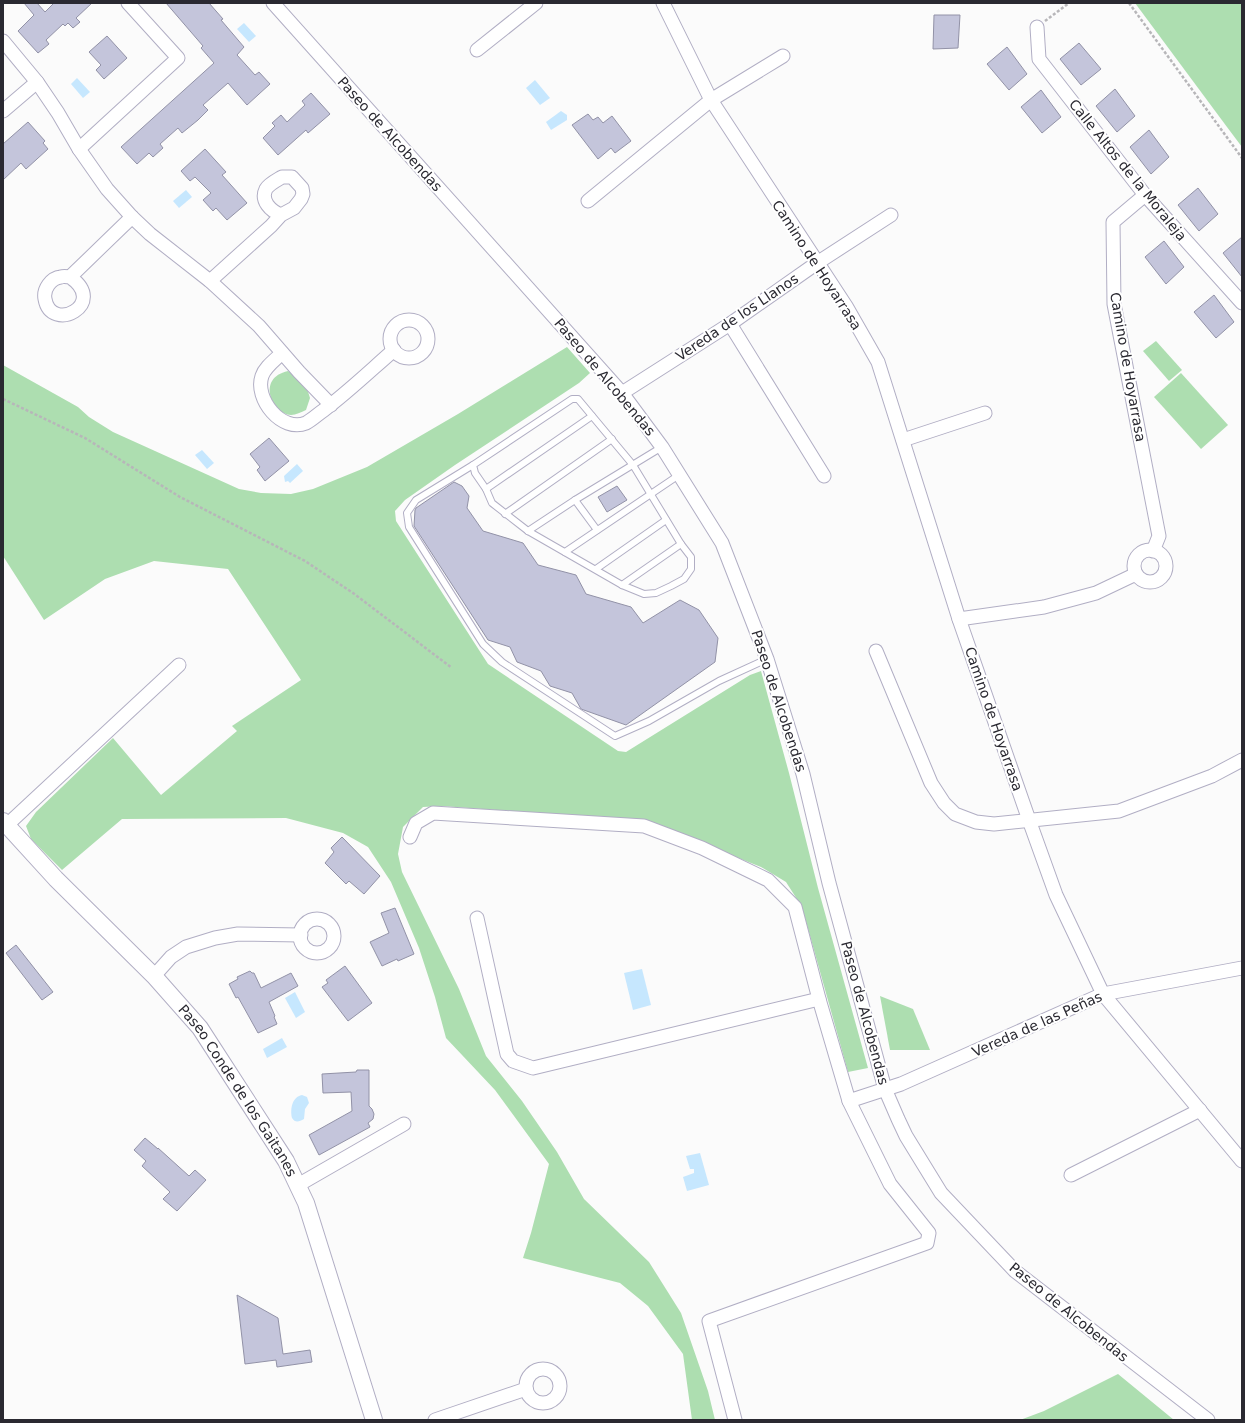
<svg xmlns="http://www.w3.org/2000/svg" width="1245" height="1423" font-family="'DejaVu Sans',sans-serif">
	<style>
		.green { fill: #addeb0 }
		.water { fill: #c6e7fe }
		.building { fill: #c4c5db; stroke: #9292a7 }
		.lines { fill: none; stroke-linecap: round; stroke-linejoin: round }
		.service-casing { stroke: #b1aec4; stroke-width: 8 }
		.minor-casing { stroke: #b1aec4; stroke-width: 15 }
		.tertiary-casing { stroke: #b1aec4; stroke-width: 18 }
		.path { stroke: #b7b6b9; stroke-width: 2.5; stroke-dasharray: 3 2; stroke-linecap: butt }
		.service { stroke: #fff; stroke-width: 6 }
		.minor { stroke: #fff; stroke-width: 13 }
		.tertiary { stroke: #fff; stroke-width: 16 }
		.labels { text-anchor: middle; stroke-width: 4; stroke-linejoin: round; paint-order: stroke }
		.street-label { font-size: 14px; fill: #2a2931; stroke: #fff }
	</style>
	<rect width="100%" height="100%" fill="#fbfbfb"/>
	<g class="green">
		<polygon points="1135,3 1242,3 1242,147 1227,127"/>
		<polygon points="1156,341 1182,370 1169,381 1143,351"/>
		<polygon points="567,347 590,373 579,383 455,465 405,500 395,511 396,521 488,664 618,751 626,752 750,675 761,671 789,773 818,888 868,1068 848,1072 802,907 786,882 761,867 646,821 442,806 423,807 403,827 398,854 402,872 459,989 486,1056 522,1101 557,1152 584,1199 649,1262 681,1313 708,1391 715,1420 692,1420 683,1354 648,1306 620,1283 523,1258 531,1233 549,1164 495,1090 446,1038 435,997 419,948 391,882 368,847 343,833 286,818 122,819 62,870 31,839 26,826 36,812 113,738 161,795 237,731 232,726 301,680 228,569 154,561 105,579 44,620 3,556 3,365 78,407 89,417 113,432 239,489 261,493 291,494 313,489 367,467 458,414"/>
		<path d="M 288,371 C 301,379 306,383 310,398 L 306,410 C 301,412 296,415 291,415 C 272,414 256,378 288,371 Z"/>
		<polygon points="1181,373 1228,425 1201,449 1154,397"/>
		<polygon points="880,996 913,1009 930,1050 890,1050"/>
		<polygon points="1118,1374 1174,1420 1020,1420 1044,1411"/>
	</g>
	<g class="water">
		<polygon points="244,23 256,36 249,42 237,29"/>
		<polygon points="77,78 90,92 83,98 71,84"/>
		<polygon points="535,80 550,98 540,105 526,88"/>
		<polygon points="561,111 567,115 567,120 551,130 546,122"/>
		<polygon points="186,190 192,197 179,208 173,201"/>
		<polygon points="202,450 214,463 207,469 195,455"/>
		<polygon points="297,464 303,471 290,483 288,481 285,482 284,476"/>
		<polygon points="642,969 651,1005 633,1010 624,973"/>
		<polygon points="295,992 305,1012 296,1018 285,998"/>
		<polygon points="282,1038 287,1047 267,1058 263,1049"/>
		<path d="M 302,1095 L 307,1097 L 309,1103 L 305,1109 L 304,1119 C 299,1122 295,1123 292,1118 C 290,1109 292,1097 302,1095 Z"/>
		<polygon points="700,1153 709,1185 687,1191 683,1177 694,1173 694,1169 690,1169 686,1156"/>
	</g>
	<g class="building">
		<polygon points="24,3 37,3 45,12 54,3 92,3 76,18 80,22 73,28 68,23 65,26 63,24 46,40 49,44 38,53 18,31 34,15"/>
		<polygon points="166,3 209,3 223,19 221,20 244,47 237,55 255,75 259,72 270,84 247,105 228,83 203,105 208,110 198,120 182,133 178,128 160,144 163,148 153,157 149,153 137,164 121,147 214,63 201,48 203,46"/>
		<polygon points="934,15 960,15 958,48 933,49"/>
		<polygon points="107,36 127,58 104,79 96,70 101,65 89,52"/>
		<polygon points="1079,43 1101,69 1081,85 1060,59"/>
		<polygon points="1007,47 1027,74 1009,90 987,64"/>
		<polygon points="1115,89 1135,116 1117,132 1096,106"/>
		<polygon points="1041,90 1061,117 1042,133 1021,107"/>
		<polygon points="311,93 330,114 308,133 306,130 278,155 263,138 275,126 272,123 281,115 287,122 305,105 302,101"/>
		<polygon points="588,114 593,120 598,117 603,123 612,116 631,141 615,153 611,148 598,159 572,125"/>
		<polygon points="28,122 45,141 43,143 48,149 26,169 21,163 3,180 3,144"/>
		<polygon points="1149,130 1169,157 1151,174 1130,147"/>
		<polygon points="205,149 226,172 222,175 247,203 227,220 216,208 213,211 203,200 211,193 195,177 190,181 181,171"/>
		<polygon points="1198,188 1218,214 1199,231 1178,205"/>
		<polygon points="1242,237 1242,277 1223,253"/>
		<polygon points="1164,241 1184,267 1166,284 1145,257"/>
		<polygon points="1214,295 1234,322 1216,338 1194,312"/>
		<polygon points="269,438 289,461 265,481 257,470 260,467 250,454"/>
		<polygon points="454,482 462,486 469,496 467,508 483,531 523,543 538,565 576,575 586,594 631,607 643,623 680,600 699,610 718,638 715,662 626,725 581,709 572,693 550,686 541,671 517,662 510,647 488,640 414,526 415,510 416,508"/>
		<polygon points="617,486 627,500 607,512 598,497"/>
		<polygon points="342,837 380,876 364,894 349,881 346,884 325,863 334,852 331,848"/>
		<polygon points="395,908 414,954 398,961 397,959 382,966 370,942 389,933 381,913"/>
		<polygon points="16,945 53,992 42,1000 6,953"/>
		<polygon points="345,966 372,1003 348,1021 322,987 328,983 326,980"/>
		<polygon points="250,971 252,973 254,973 261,988 291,973 298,986 269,1002 275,1016 274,1017 277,1024 258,1033 238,997 236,998 229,984 238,979 237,977"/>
		<polygon points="357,1070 369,1070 369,1106 372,1109 374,1114 373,1119 368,1123 370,1127 319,1155 309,1135 352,1111 351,1092 323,1093 322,1074 356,1072"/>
		<polygon points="145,1138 158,1149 158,1148 189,1176 195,1170 206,1180 177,1211 163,1199 170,1192 142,1166 146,1161 134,1150"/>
		<polygon points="237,1295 278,1318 283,1354 310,1350 312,1362 277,1367 276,1360 245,1364"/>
	</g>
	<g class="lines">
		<defs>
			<g id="service">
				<polygon points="572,399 578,399 633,465 681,544 691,557 691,569 684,579 671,586 656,593 644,594 622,585 528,531 492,503 486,489 475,473 473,465"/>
				<polyline points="473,465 416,500 407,513 409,527 483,644 502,662 615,736 649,721 719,681 767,659"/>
				<polyline points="486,489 592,416"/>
				<polyline points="575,500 597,530"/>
				<polyline points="505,514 612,439"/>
				<polyline points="528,531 575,500 662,447"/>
				<polyline points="565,552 679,475"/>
				<polyline points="596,569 666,520"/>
				<polyline points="622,585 681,544"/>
			</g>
			<g id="minor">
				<polyline points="273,3 622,393 662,447 722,543 767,659 803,774 829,883 885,1089 898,1119 906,1136 941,1193 1015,1271 1208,1420"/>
				<polyline points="663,3 711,100 846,306 878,362 959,619 1029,820 1056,895 1103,994 1242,1161"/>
				<polyline points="1037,27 1039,59 1145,195 1242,303"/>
				<polyline points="3,41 37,82 58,113 79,149 107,189 132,217 150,234 210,281 259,326 299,372 331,405"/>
				<polyline points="477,50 536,3"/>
				<polyline points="3,111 37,82"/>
				<polyline points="79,149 178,58 128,3"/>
				<polyline points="1145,195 1113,222 1114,304 1159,536 1153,551"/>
				<polyline points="588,201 711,100 783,56"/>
				<path d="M 70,277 C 109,304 51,334 45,299 C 43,289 51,278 61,277 C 64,276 68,277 70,277 L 132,217"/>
				<path d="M 210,281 L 271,226 L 281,215 L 294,208 L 301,199 L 303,194 L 302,188 L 292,177 L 282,177 C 277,180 269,184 266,189 C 260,201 271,211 281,215"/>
				<circle cx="409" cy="339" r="19"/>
				<polyline points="730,324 824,476"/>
				<path d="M 282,353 C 275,360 265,367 262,376 C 254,399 282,433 306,423 C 312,420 318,414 324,410 C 348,392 371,370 394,350"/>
				<polyline points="622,393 730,324 817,263 891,215"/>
				<polyline points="903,440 985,413"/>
				<circle cx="1150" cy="566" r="16"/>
				<polyline points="959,619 1044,607 1096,593 1136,574"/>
				<polyline points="876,651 931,783 944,803 955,814 976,822 994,824 1119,811 1212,776 1242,760"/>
				<polyline points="7,825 179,665"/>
				<polyline points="410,837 416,823 433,813 644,826 702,848 768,880 795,907 819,999 849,1101 890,1184 929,1233 927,1243 709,1321 735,1420"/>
				<polyline points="477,918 507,1054 513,1061 533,1068 819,999"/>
				<circle cx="317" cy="936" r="17"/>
				<polyline points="154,976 171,957 186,947 215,938 238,934 301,935"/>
				<polyline points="849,1101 901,1084 1103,994 1242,968"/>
				<polyline points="1071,1175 1200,1110"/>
				<polyline points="298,1185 404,1124"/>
				<circle cx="543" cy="1386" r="17"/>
				<polyline points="435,1420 526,1389"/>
			</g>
			<g id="tertiary">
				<path id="s1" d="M 3,821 L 56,879 L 154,976 L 200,1028 L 286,1161 L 306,1203 L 374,1420"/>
			</g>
		</defs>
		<use href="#service" class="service-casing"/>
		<use href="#minor" class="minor-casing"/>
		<use href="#tertiary" class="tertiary-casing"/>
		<g class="path">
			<polyline points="1129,3 1242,158"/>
			<polyline points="1045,21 1069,3"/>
			<polyline points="3,399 85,438 180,497 305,561 353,593 452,668"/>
		</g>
		<use href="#service" class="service"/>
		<use href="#minor" class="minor"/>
		<use href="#tertiary" class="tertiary"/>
	</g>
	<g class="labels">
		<g class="street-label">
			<text transform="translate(390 134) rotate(48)" y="5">Paseo de Alcobendas</text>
			<text transform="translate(1128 170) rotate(51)" y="5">Calle Altos de la Moraleja</text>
			<text transform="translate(817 265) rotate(57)" y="5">Camino de Hoyarrasa</text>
			<text transform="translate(737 317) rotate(-34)" y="5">Vereda de los Llanos</text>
			<text transform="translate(1128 367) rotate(80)" y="5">Camino de Hoyarrasa</text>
			<text transform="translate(605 377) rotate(50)" y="5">Paseo de Alcobendas</text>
			<text transform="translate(779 701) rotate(72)" y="5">Paseo de Alcobendas</text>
			<text transform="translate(994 719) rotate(71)" y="5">Camino de Hoyarrasa</text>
			<text transform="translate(865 1013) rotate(75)" y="5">Paseo de Alcobendas</text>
			<text transform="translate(1037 1024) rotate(-24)" y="5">Vereda de las Peñas</text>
			<text dy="5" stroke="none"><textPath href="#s1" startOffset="359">Paseo Conde de los Gaitanes</textPath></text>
			<text transform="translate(1069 1312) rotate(39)" y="5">Paseo de Alcobendas</text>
		</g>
	</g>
	<rect width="1245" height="1423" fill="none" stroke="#2a2931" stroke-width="8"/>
</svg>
